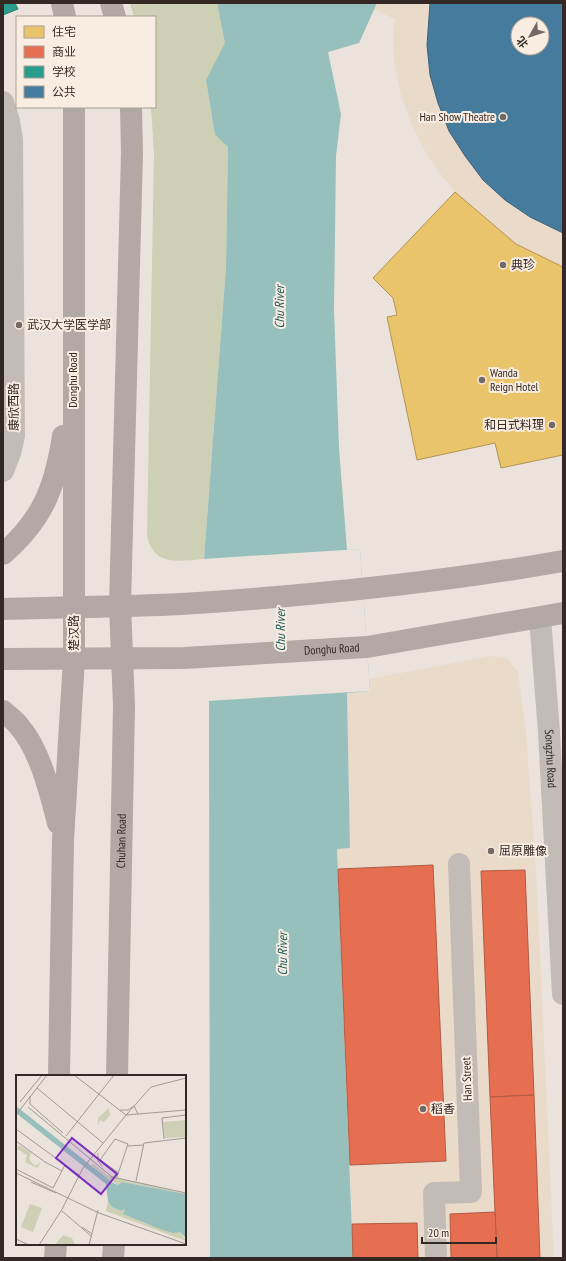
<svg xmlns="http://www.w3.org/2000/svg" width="566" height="1261" font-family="'PT Sans Narrow','Noto Sans SC',sans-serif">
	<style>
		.green { fill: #cdd0b4 }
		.plaza { fill: #eadac9 }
		.water { fill: #97bfbc }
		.pier { fill: #ebe3db }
		.homes { fill: #e9c46a; stroke: #b29555 }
		.shops { fill: #e76f51; stroke: #b15a44 }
		.schools { fill: #2a9d8f; stroke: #2d7a6f }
		.public { fill: #457b9d; stroke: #406279; fill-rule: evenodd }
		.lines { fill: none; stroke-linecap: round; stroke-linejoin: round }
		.minor { stroke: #c3bbb5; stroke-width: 22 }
		.major { stroke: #b2a9a4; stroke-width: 22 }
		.poi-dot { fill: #736964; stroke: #f9ede1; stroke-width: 1.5 }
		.labels { text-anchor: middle; stroke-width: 4; stroke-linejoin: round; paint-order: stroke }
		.poi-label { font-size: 12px; fill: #332824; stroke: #f9ede1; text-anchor: start }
		.street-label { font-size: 12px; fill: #332824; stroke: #f9ede1 }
		.water-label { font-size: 13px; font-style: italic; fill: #195656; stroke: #f9ede1 }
		.inset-road { fill: none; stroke: #a19892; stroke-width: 1 }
		.view { fill: #7b2cbf; fill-opacity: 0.15; stroke: #7b2cbf; stroke-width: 2 }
		.inset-edge { fill: none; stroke: #332824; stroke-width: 2 }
	</style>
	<rect width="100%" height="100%" fill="#ebe3db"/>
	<path class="green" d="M 130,3 L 217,3 L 226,43 L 206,80 L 215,135 L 228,147 L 226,267 L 204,559 C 179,561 153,567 147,535 L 154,153 L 151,107 L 155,107 L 155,17 L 134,17 Z"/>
	<g class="plaza">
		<polygon points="377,3 430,3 427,45 430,75 438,103 449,131 465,156 483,180 505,200 530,217 563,233 563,267 516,244 475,211 455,192 438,171 423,148 410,121 400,92 394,62 393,33 395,19 374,10"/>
		<polygon points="491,656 507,658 518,672 526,732 536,868 554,1258 540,1258 524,870 481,872 495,1212 450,1214 451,1258 418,1258 416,1223 352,1224 350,1165 446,1161 432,865 338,869 337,849 350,848 347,692 370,691 369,679"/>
	</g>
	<polygon class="water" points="217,3 377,3 359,43 328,52 341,114 336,156 334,310 339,448 347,550 360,549 370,691 347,693 350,848 337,849 353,1258 210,1258 209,701 204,559 226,267 228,147 215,135 206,80 225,43"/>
	<polygon class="pier" points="360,549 370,691 207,701 202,559"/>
	<polygon class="homes" points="455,192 516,244 563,267 563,455 501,468 495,443 417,460 387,317 397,315 393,298 373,278"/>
	<g class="shops">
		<polygon points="433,865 446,1161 350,1165 338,869"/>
		<polygon points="525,870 534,1095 490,1097 481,871"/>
		<polygon points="534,1095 540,1258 497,1258 490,1097"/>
		<polygon points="495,1212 497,1258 451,1258 450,1214"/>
		<polygon points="417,1223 418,1258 353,1258 352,1224"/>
	</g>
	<polygon class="schools" points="3,3 15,3 18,9 3,15"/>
	<path class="public" d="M 430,3 L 563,3 L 563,233 L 530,217 L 505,200 L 483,180 L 465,156 L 449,131 L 438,103 L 430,75 L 427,45 ZM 518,24 L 542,24 L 542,48 L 518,48 Z"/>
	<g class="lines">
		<g class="minor">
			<polyline points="3,102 9,121 12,140 14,436 10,453 3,471"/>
			<path id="s1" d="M 540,618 L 549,732 L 563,994"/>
			<polyline points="436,1258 434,1193 471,1192 459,864"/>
		</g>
		<g class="major">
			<polyline points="62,3 65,17"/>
			<polyline points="111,3 115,17"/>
			<path d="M 3,554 C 43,519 55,488 63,436"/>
			<path d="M 3,609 C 62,607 122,607 181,604 C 309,596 437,583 563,561"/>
			<path id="s2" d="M 3,659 L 184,658 L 367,647 L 563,613"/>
			<path d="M 3,711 C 8,716 15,720 19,726 C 40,750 50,792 58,823"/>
			<polyline points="59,1076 63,840 74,659 74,107"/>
			<path id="s3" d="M 117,1076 L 124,706 L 120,605 L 132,153 L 131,107"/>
			<polyline points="55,1258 56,1244"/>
			<polyline points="113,1258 114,1244"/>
		</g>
	</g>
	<g class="poi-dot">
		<circle cx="503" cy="117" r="4"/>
		<circle cx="503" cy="265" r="4"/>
		<circle cx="19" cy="325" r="4"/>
		<circle cx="482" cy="380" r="4"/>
		<circle cx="552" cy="425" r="4"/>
		<circle cx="491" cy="851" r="4"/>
		<circle cx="423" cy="1109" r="4"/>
	</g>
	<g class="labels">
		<g class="poi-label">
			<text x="495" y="121" text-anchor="end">Han Show Theatre</text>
			<text x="511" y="269">典珍</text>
			<text x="27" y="329">武汉大学医学部</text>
			<text x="490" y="377">Wanda<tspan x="490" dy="14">Reign Hotel</tspan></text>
			<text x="544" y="429" text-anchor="end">和日式料理</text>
			<text x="499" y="855">屈原雕像</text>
			<text x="431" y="1113">稻香</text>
		</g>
		<g class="street-label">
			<text transform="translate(73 380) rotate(-90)" y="4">Donghu Road</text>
			<text transform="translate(14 407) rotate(-90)" y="4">康欣西路</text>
			<text transform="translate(74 633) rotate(-90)" y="4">楚汉路</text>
			<text dy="4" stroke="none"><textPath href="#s2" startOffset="329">Donghu Road</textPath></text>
			<text dy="4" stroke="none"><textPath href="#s1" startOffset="141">Songzhu Road</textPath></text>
			<text dy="4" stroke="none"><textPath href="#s3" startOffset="235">Chuhan Road</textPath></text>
			<text transform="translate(467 1079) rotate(-92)" y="4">Han Street</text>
		</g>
		<g class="water-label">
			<text transform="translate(279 307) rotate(-90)" y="5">Chu River</text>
			<text transform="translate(280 630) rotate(-90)" y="5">Chu River</text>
			<text transform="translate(282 954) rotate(-90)" y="5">Chu River</text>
		</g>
	</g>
	<g transform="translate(16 1075)">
		<rect width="170" height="170" fill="#ebe3db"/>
		<path d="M 93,33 L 94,40 L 88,47 L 84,45 L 82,50 L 82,43 ZM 170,45 L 170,62 L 149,63 L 147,47 ZM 3,70 L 15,78 L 13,84 L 19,91 L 25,87 L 21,93 L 9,87 L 11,80 L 1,74 ZM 78,89 L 91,100 L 170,119 L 106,107 L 102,110 L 85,99 L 75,90 ZM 92,126 L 96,132 L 105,136 L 109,134 L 107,139 L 154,157 L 164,157 L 170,166 L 90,136 ZM 14,129 L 26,133 L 17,157 L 5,152 ZM 47,160 L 56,163 L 59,170 L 39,170 Z" fill="#cdd0b4"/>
		<path d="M 0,31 L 97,108 L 102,110 L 106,107 L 170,119 L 170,163 L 164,157 L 157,158 L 144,154 L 107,139 L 109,134 L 105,136 L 96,132 L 92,126 L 90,109 L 0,38 Z" fill="#97bfbc"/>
		<path class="inset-road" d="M 58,0 L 110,40 L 170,35M 21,13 L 87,68M 14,21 L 14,29 L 47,58M 4,27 L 26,0M 12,32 L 96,102 L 170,118M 104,35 L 112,35 L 118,31 L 122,39M 111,39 L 135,12 L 170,3M 0,40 L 31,0M 0,54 L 63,100M 50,61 L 98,0M 148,64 L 146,43 L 170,40M 0,66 L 29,87 L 46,96M 112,71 L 128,70M 82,78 L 82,86 L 86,91M 0,94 L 37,113M 0,98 L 83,138 L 170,169M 101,102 L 112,69 L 99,64 L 84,85 L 103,98M 120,106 L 128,68 L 170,63M 15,107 L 40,118M 37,113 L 49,90M 46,136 L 75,161M 66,152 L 76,159M 0,164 L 13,170M 23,170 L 45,136 L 67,93 L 111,39M 73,170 L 82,135"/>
		<path class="view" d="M 56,63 L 101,99 L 85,119 L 40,83 Z"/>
		<rect width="170" height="170" class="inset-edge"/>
	</g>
	<rect width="566" height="1261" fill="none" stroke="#332824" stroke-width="8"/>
	<rect x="16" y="16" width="140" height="92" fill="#f9ede1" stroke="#aa9e95"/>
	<rect x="24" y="26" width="20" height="12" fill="#e9c46a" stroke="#aa9e95"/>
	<text x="52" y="36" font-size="12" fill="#332824">住宅</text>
	<rect x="24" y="46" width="20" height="12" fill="#e76f51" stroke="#aa9e95"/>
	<text x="52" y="56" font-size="12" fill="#332824">商业</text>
	<rect x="24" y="66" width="20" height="12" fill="#2a9d8f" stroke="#aa9e95"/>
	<text x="52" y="76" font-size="12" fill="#332824">学校</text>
	<rect x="24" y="86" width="20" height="12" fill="#457b9d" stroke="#aa9e95"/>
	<text x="52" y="96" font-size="12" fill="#332824">公共</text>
	<g transform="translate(530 36) rotate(231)"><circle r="19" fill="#f9ede1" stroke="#aa9e95"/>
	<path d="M0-3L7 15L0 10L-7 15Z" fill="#736964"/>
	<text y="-6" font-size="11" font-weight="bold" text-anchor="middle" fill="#332824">北</text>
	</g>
	<path d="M422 1237v6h74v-6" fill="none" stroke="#332824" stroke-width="2"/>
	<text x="428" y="1237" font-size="12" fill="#332824" stroke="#f9ede1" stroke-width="3" paint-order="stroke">20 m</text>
</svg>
